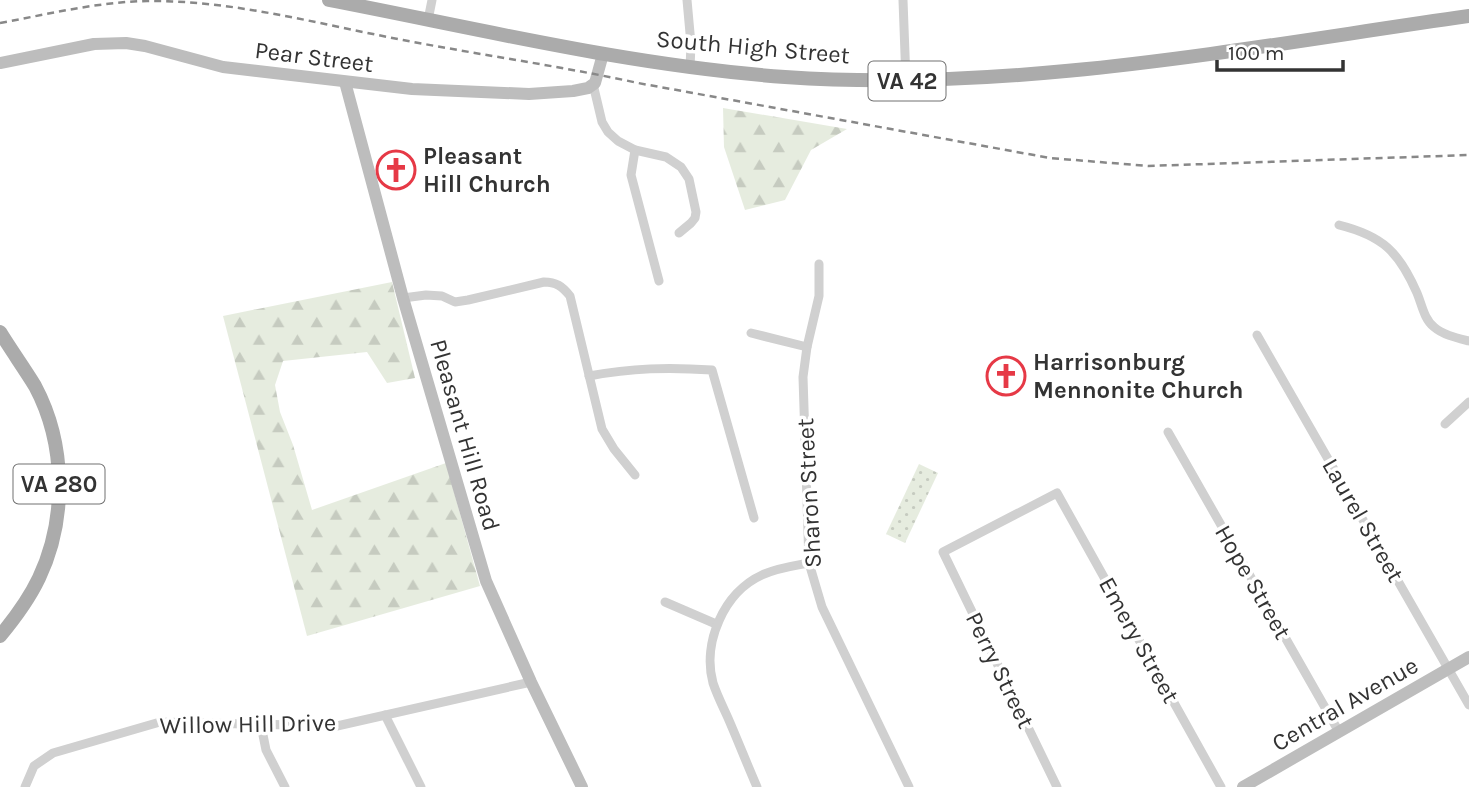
<svg xmlns="http://www.w3.org/2000/svg" width="1469" height="787" font-family="Karla,sans-serif">
	<style>
		.forest { fill: url(#forest-firs) }
		.garden { fill: url(#garden-dots) }
		.lines { fill: none; stroke-linecap: round; stroke-linejoin: round }
		.street { stroke: #d0d0d0; stroke-width: 9 }
		.secondary { stroke: #bdbdbd; stroke-width: 12 }
		.primary { stroke: #ababab; stroke-width: 14 }
		.rail { stroke: #888; stroke-width: 2.5; stroke-dasharray: 7 5; stroke-linecap: butt }
		.labels { text-anchor: middle; stroke-width: 7; stroke-linejoin: round; paint-order: stroke }
		.shield { fill: #fff; stroke: #707070; stroke-width: 2 }
		.shield-label { font-size: 23px; font-weight: bold; fill: #333 }
		.street-label { font-size: 24px; fill: #333; stroke: #fff }
		.poi-label { font-size: 24px; font-weight: bold; fill: #333; stroke: #fff; text-anchor: start }
	</style>
	<defs>
		<pattern id="forest-firs" width="22" height="20" patternUnits="userSpaceOnUse" patternTransform="scale(1.75)"><rect width="22" height="20" fill="#e6ecdf"/><path d="M5 1l3.5 6h-7zM16 11l3.5 6h-7z" fill="#c6cbc0"/></pattern>
		<pattern id="garden-dots" width="8" height="8" patternUnits="userSpaceOnUse" patternTransform="scale(1.75)"><rect width="8" height="8" fill="#e6ecdf"/><path d="M2 2h.1M6 6h.1" fill="none" stroke="#c6cbc0" stroke-width="1.8" stroke-linecap="round"/></pattern>
	</defs>
	<rect width="100%" height="100%" fill="#fff"/>
	<g class="forest">
		<polygon points="723,108 847,129 811,150 785,200 745,210 724,147"/>
		<polygon points="392,282 415,378 387,383 367,352 283,361 275,385 280,412 293,445 312,510 446,463 480,586 307,636 223,316"/>
	</g>
	<polygon class="garden" points="919,464 938,473 905,543 886,534"/>
	<g class="lines">
		<g class="street">
			<polyline points="687,0 691,44 690,68"/>
			<polyline points="903,0 906,81"/>
			<polyline points="428,20 432,0"/>
			<polyline points="593,84 602,122 608,132 618,141 635,150 666,157 681,167 689,179 696,212 695,218 691,223 679,233"/>
			<polyline points="635,150 631,175 659,281"/>
			<path d="M 1339,225 C 1383,236 1399,252 1417,293 C 1422,305 1424,319 1434,327 C 1443,335 1457,338 1469,341"/>
			<polyline points="819,264 819,296 807,347 803,377 809,563 822,607 909,787"/>
			<path d="M 403,298 L 426,295 L 442,296 L 455,302 L 468,300 L 544,282 C 556,282 562,286 570,296 L 602,429 L 614,449 L 635,475"/>
			<polyline points="751,333 807,347"/>
			<polyline points="1257,335 1469,705"/>
			<path d="M 589,376 C 632,368 668,367 712,370 L 754,518"/>
			<polyline points="1445,424 1469,402"/>
			<polyline points="1168,432 1339,732"/>
			<polyline points="665,602 716,624"/>
			<polyline points="385,715 421,787"/>
			<polyline points="261,725 266,750 285,787"/>
			<polyline points="25,787 34,766 53,753 160,722 337,726 531,682"/>
			<path d="M 757,787 C 747,764 738,741 728,718 C 723,707 717,695 713,683 C 702,643 724,592 762,575 C 777,568 793,566 809,563"/>
			<polyline points="1057,787 943,552 1057,493 1221,787"/>
		</g>
		<g class="secondary">
			<polyline points="0,63 94,44 126,43 145,46 223,67 412,89 529,94 573,91 588,88 595,83 603,54"/>
			<polyline points="345,82 403,298 486,581 531,682 582,787"/>
			<polyline points="1243,787 1469,657"/>
		</g>
		<g class="primary">
			<path d="M 329,0 C 480,29 631,66 785,77 C 1015,93 1242,48 1469,16"/>
			<path d="M 0,332 C 11,350 24,368 35,386 C 66,444 67,519 39,578 C 29,599 15,618 0,636"/>
		</g>
		<path class="rail" d="M 0,23 C 49,14 97,2 147,1 C 233,0 318,24 403,40 C 481,55 560,66 638,83 L 1050,158 L 1148,166 L 1469,155"/>
	</g>
	<defs>
		<symbol id="church-ring" viewBox="-11 -11 22 22"><circle r="9.5" fill="#fff" stroke="#e63946" stroke-width="1.5"/><path d="M-1.2-6h2.4v3.5h3.3v2.4h-3.3V6h-2.4V-.1h-3.3v-2.4h3.3Z" fill="#e63946"/></symbol>
	</defs>
	<g fill-rule="evenodd">
		<use href="#church-ring" x="374" y="148" width="44" height="44"/>
		<use href="#church-ring" x="984" y="354" width="44" height="44"/>
	</g>
	<g class="labels">
		<g class="shield">
			<rect x="868.5" y="61.5" width="77" height="39" rx="5"/>
			<rect x="13.5" y="464.5" width="91" height="39" rx="5"/>
		</g>
		<g class="shield-label">
			<text x="907" y="89">VA 42</text>
			<text x="59" y="492">VA 280</text>
		</g>
		<g class="street-label">
			<text transform="translate(753 47) rotate(5)" y="8">South High Street</text>
			<text transform="translate(314 57) rotate(7)" y="8">Pear Street</text>
			<text transform="translate(465 435) rotate(74)" y="8">Pleasant Hill Road</text>
			<text transform="translate(809 493) rotate(-93)" y="8">Sharon Street</text>
			<text transform="translate(1363 520) rotate(60)" y="8">Laurel Street</text>
			<text transform="translate(1253 582) rotate(60)" y="8">Hope Street</text>
			<text transform="translate(1139 640) rotate(61)" y="8">Emery Street</text>
			<text transform="translate(1000 670) rotate(64)" y="8">Perry Street</text>
			<text transform="translate(1345 704) rotate(-30)" y="8">Central Avenue</text>
			<text transform="translate(248 724) rotate(-1)" y="8">Willow Hill Drive</text>
		</g>
		<g class="poi-label">
			<text x="423" y="164">Pleasant<tspan x="423" dy="28">Hill Church</tspan></text>
			<text x="1033" y="370">Harrisonburg<tspan x="1033" dy="28">Mennonite Church</tspan></text>
		</g>
	</g>
	<path d="M1217 60v10h126v-10" fill="none" stroke="#333333" stroke-width="3.5"/>
	<text x="1228" y="60" font-size="21" fill="#333333" stroke="#ffffff" stroke-width="5" paint-order="stroke">100 m</text>
</svg>
